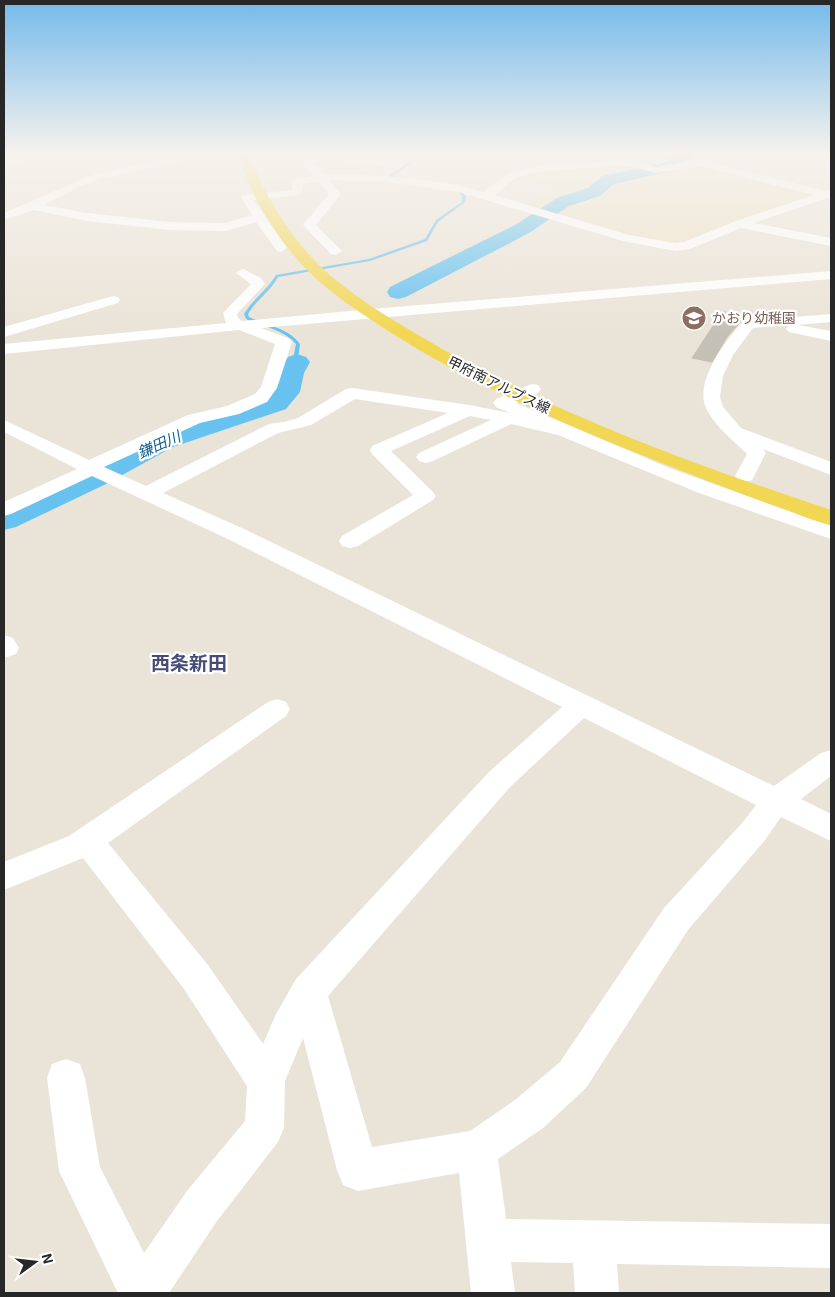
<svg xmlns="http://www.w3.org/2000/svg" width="835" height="1297" font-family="'Exo 2','Noto Sans JP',sans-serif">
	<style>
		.education { fill: #ece2c6 }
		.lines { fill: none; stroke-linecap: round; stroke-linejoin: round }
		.stream { fill: #67c2ef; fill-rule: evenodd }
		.river { fill: #67c2ef; fill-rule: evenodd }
		.building { fill: #c5c0b7; stroke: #c5bfb1 }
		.minor { fill: #fff; fill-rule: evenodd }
		.major { fill: #f2d754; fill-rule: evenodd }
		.labels { text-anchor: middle; stroke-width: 4.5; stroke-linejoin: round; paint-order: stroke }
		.far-education-label { font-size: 14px; fill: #785e54; stroke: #fff; text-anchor: start }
		.far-street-label { font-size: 14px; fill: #272727; stroke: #fff }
		.far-water-label { font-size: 15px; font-style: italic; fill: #0b5d96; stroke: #fff }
		.quarter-label { font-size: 19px; font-weight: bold; fill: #474d77; stroke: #fff }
	</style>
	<rect width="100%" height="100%" fill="#eae3d7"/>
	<polygon class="education" points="572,164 622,164 657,171 703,165 815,195 674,245 636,237 525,203 559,191 516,178 518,176"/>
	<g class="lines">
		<g class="stream">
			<polygon points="425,152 427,152 392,176 400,178 400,180 389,176"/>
			<path d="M 455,187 L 457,187 L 466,196 L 465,202 L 438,222 L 427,241 L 370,261 L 278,277 C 271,291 256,300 248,314 L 249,317 C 267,326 287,327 300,344 L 297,366 L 293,379 L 289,380 L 296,344 C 283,329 263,327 246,319 L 244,314 C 253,299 267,290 276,275 L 369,259 L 425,239 L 436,220 L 462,202 L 462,196 Z"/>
		</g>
		<g class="river">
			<polygon points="680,152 698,152 675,170 614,184 600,196 569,206 529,233 406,297 398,299 390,297 387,292 390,287 515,225 557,198 588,188 602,176 664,163"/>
			<polygon points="297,354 306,357 310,362 304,373 300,392 286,409 173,447 106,484 16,527 4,530 4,507 84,470 151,435 266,397 273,391 280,368 288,357"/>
		</g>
	</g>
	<polygon class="building" points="723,311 742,320 727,337 712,362 692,358"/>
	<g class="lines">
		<g class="minor">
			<polygon points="33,152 142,154 147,157 142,160 43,155 4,167 4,161"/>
			<path d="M 196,152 L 213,152 L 208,155 L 99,179 L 76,188 L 44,205 L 87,213 L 170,222 L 225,223 L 252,215 L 241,197 L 243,195 L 292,190 L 292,181 L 313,176 L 302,162 L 303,160 L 329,152 L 343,152 L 340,155 L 398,162 L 403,165 L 398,168 L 327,159 L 313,163 L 323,174 C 377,175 431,177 483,192 L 509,173 L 559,162 L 585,163 L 630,160 L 656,167 L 697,160 L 715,152 L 727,152 L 709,162 L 825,191 L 831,190 L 830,197 L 754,223 L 831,238 L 831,246 L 741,228 L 690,249 L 675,251 L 623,241 L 459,192 L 383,181 L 329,180 L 341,194 L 316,225 L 342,251 L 336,255 L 331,254 L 303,225 L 329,194 L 318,181 L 302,185 L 303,189 L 299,195 L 254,200 L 287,248 L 281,252 L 277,251 L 256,222 L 226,231 L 170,230 L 87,221 L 34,210 L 4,220 L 4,213 L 92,175 ZM 612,166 L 630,166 L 656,173 L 700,166 L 814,195 L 736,221 L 684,242 L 675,243 L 629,235 L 494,195 C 503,191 509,180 519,177 C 549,167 581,170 612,166 Z"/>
			<path d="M 243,269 L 261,278 L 265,284 L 237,314 L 238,318 L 242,321 L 371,309 L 831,271 L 831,279 L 261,328 L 290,339 L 292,342 L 277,388 L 267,402 L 239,414 L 200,423 L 104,467 L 146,486 L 269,424 L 284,422 L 298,418 L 346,389 L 352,388 L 469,405 L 510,413 L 496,407 L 493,403 L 496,399 L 532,384 L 538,385 L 541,389 L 538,393 L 516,403 L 672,469 L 831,526 L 831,539 L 699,493 L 558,435 L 511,424 L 433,461 L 426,463 L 419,461 L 416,457 L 419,453 L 491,420 L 470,416 L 391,451 L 433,492 L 436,496 L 433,500 L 358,546 L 350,548 L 342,546 L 339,541 L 342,536 L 413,495 L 372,454 L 370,450 L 372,446 L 448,413 L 355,399 L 311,425 L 278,433 L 163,493 L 244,529 L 774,786 L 821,753 L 831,750 L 831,776 L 801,799 L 831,814 L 831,841 L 781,817 L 765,840 L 688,930 L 586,1088 L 543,1128 L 498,1159 L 506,1219 L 831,1224 L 831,1268 L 617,1264 L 619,1293 L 575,1293 L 573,1263 L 511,1262 L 515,1293 L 471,1293 L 459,1173 L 358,1191 L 343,1185 L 337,1170 L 303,1038 L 285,1081 L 284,1128 L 278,1142 L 217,1221 L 169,1293 L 118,1293 L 59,1171 L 47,1078 L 52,1064 L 66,1059 L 80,1064 L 85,1078 L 100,1167 L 144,1253 L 187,1191 L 245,1121 L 247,1086 L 184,989 L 83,858 L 4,890 L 4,862 L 69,836 L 268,702 L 277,699 L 286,702 L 290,709 L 286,716 L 108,843 L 208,965 L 263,1044 L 276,1014 L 296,979 L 490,771 L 562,707 L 228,539 L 92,476 L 11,514 L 4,516 L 4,502 L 77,469 L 4,432 L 4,420 L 89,460 L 188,415 L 227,406 L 255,394 L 261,387 L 275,344 L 239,330 L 4,354 L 4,344 L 226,323 L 223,313 L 251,284 L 236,273 ZM 584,718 L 756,805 L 743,822 L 664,908 L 560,1062 L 515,1100 L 470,1131 L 372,1147 L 328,996 L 510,787 Z"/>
			<polygon points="113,296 118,297 120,300 118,303 4,337 4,327"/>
			<path d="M 831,314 L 831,322 L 797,325 L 831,331 L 831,341 L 789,332 L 786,329 L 790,325 L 753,328 L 733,355 L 723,376 L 720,397 L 723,407 L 741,428 L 831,462 L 831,475 L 763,449 L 766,453 L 752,480 L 745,482 L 738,480 L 735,476 L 747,454 C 733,440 714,426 706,408 C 694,382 726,339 744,321 Z"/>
			<polygon points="4,635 13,638 19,648 16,654 4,658"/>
		</g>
		<path class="major" d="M 238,152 L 248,152 C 264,194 286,231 317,263 C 348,294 388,317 425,339 C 552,413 693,464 831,510 L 831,525 C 813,521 795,513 778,507 C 742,494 707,481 672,467 C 574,429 478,388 390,332 C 361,313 332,295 308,271 C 276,238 250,196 238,152 Z"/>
	</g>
	<linearGradient id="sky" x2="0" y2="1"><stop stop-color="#74baeb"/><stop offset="0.46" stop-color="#f6f2ed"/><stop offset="1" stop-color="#f6f2ed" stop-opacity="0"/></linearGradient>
	<rect width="835" height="333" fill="url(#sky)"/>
	<defs>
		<symbol id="school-disc" viewBox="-11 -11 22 22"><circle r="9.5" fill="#8d6e63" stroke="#fff"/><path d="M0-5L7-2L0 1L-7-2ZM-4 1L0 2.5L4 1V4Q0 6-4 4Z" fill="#fff"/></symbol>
	</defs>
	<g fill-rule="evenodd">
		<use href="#school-disc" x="680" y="304" width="28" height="28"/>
	</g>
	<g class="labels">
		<g class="far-education-label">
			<text x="712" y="323">かおり幼稚園</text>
		</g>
		<g class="far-street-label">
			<text transform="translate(499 385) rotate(26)" y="5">甲府南アルプス線</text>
		</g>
		<g class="far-water-label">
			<text transform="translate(159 445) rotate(-24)" y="5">鎌田川</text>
		</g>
		<g class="quarter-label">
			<text x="189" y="670">西条新田</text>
		</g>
	</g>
	<rect width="835" height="1297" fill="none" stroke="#272727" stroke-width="10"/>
	<g transform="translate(35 1262) rotate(75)" stroke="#ffffff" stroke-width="4" paint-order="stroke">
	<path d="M0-4L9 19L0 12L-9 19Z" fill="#272727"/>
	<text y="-8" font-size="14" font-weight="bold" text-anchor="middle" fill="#272727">N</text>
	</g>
</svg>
